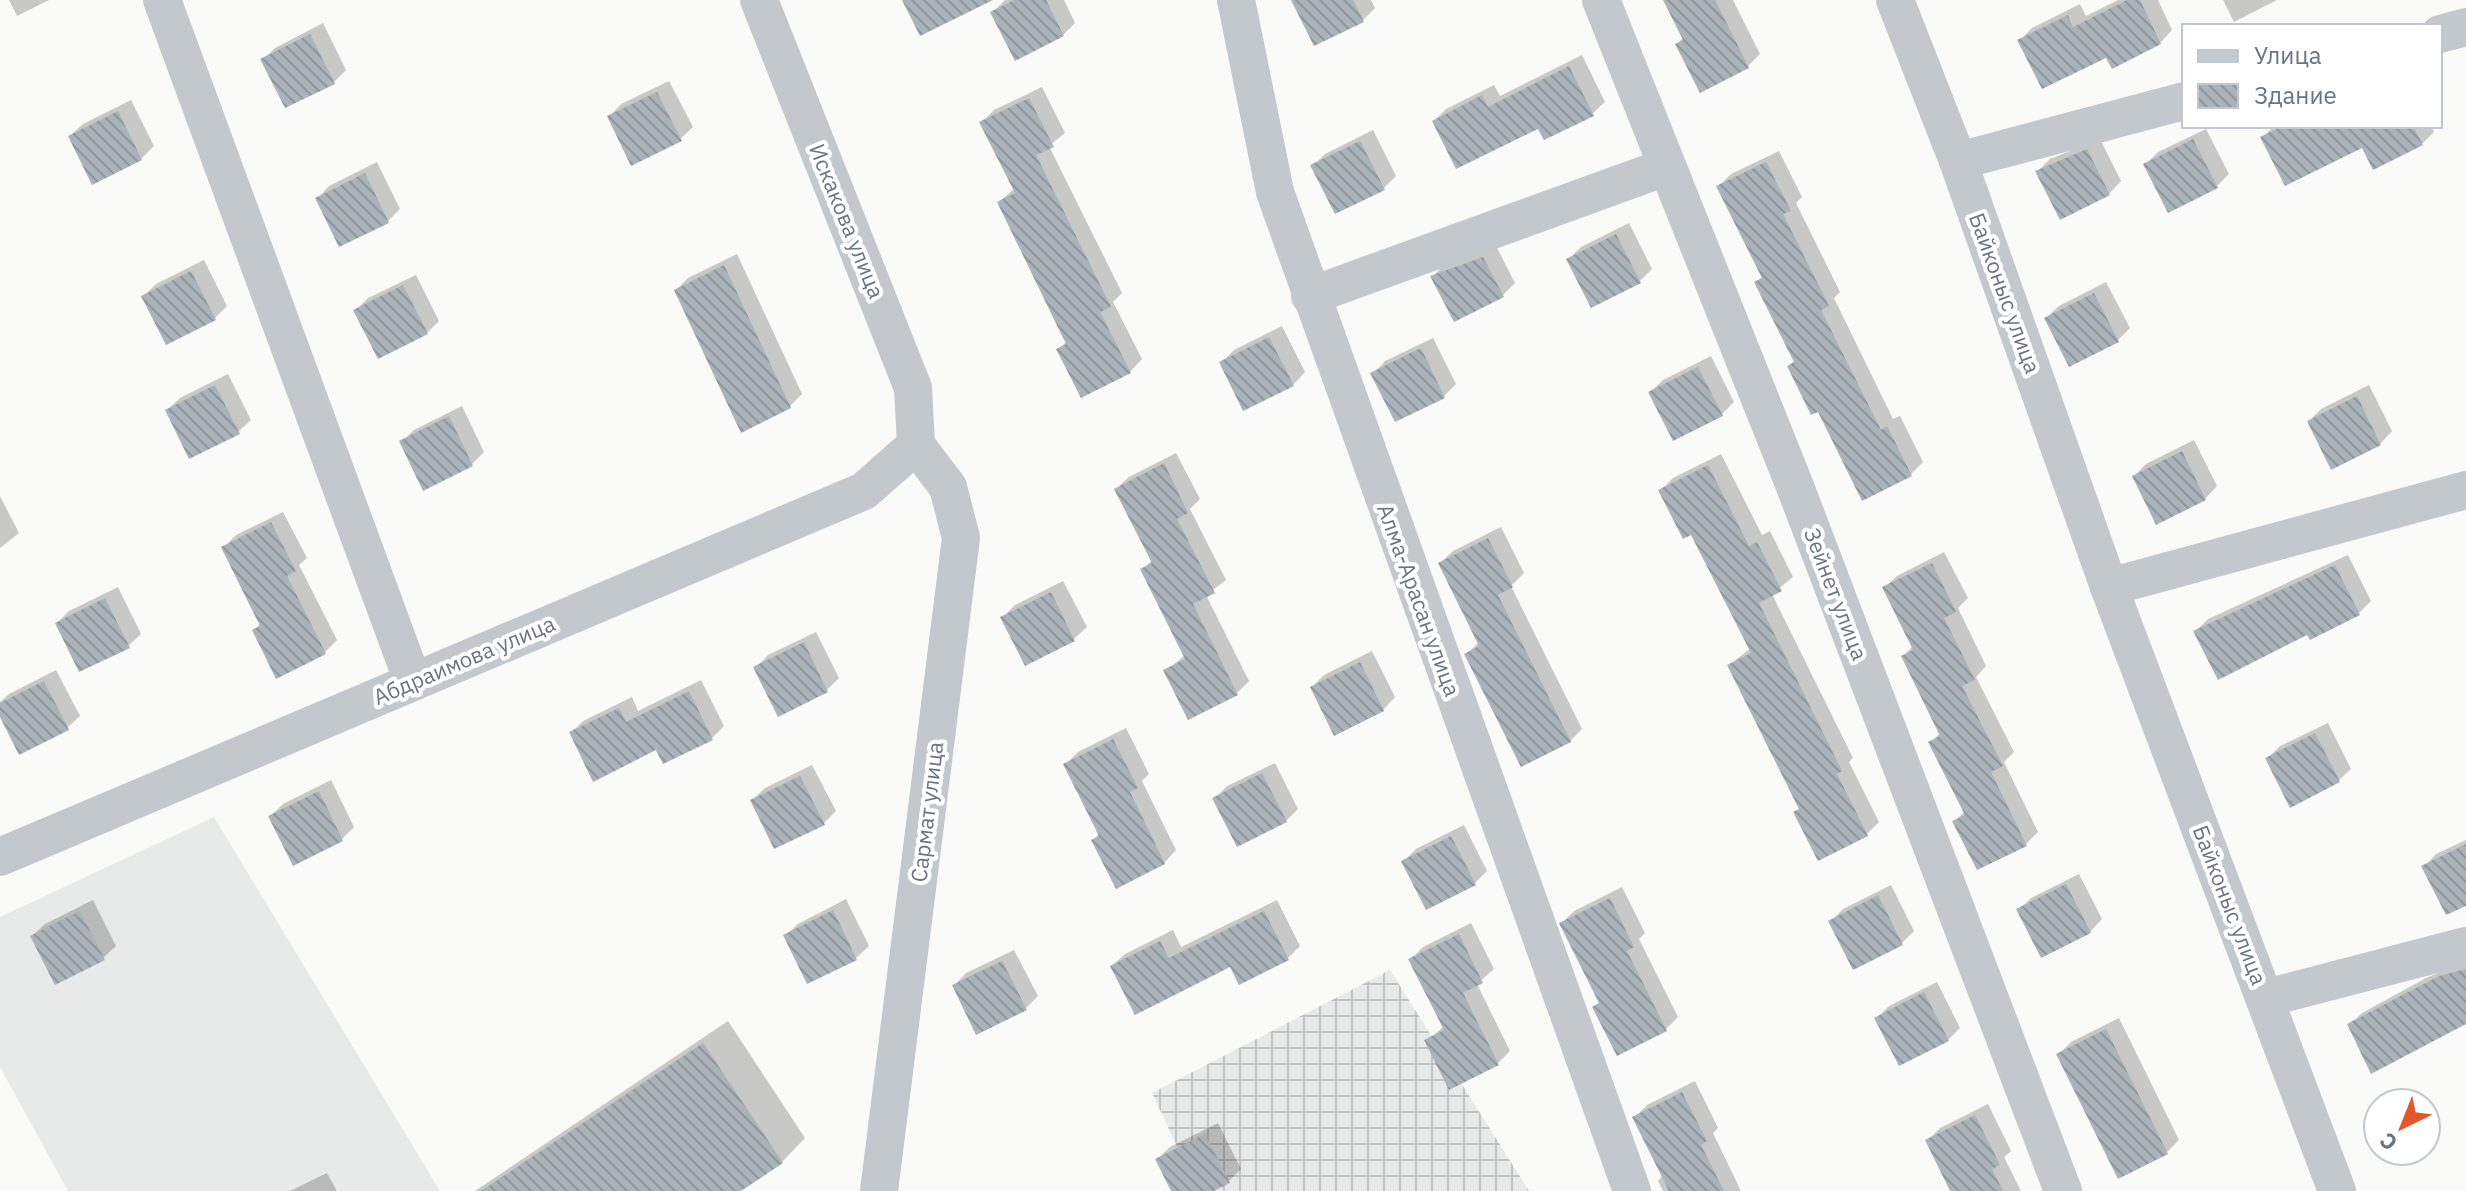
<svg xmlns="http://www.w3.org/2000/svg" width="2466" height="1191" font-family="'IBM Plex Sans',sans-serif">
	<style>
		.built { fill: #e8e9e9 }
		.industrial { fill: url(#industrial-grid) }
		.shadow { fill: #0003 }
		.building { fill: url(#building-back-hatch) }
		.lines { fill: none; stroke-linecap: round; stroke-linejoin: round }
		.minor { stroke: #c3c8cc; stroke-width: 38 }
		.labels { text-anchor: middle; stroke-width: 8; stroke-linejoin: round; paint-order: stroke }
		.street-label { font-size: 22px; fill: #657683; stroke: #fff }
	</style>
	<defs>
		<pattern id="industrial-grid" width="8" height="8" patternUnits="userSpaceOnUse" patternTransform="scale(2)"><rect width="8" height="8" fill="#e8e9e9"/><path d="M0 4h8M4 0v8" fill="none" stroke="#c0c1c2"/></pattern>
		<pattern id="building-back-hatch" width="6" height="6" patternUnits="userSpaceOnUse" patternTransform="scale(2)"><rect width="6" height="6" fill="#aab3b9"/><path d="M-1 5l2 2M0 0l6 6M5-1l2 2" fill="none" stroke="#8e969c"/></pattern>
	</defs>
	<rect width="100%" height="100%" fill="#fafaf8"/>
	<polygon class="built" points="214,817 440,1191 68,1191 0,1067 0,917"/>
	<polygon class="industrial" points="1390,970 1529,1191 1198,1191 1152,1093"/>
	<g class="shadow">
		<polygon points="9,0 49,0 17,16"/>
		<polygon points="1005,0 1064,0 1075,23 1063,35 992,13"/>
		<polygon points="1293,0 1371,0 1375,8 1363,20"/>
		<polygon points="1665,0 1733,0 1760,54 1748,66 1677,44 1684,37"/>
		<polygon points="2118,0 2158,0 2172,30 2160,43 2107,55 2020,40 2032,28 2080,4 2086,16"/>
		<polygon points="2223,0 2277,0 2234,22"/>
		<polygon points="323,23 346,70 334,82 263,60 275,48"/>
		<polygon points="1582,55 1605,102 1592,114 1539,126 1434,121 1446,109 1494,85 1500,96"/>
		<polygon points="669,81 693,127 680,139 609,117 621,104"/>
		<polygon points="1042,87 1065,133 1049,146 1122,293 1113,302 1142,359 1130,372 1059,349 1067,341 999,202 1015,188 981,123 994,110"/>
		<polygon points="131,100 154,146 141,159 70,136 83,124"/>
		<polygon points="2274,126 2431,126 2434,132 2422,144 2263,137"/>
		<polygon points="2206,129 2229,174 2217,186 2146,164 2158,152"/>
		<polygon points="1373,130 1396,176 1384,188 1313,166 1325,154"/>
		<polygon points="2100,139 2121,181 2109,194 2038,171 2050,159"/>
		<polygon points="1779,151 1802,197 1796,203 1840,292 1834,298 1893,419 1900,416 1923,462 1911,474 1818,409 1789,366 1795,360 1757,282 1763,276 1718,187 1731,174"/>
		<polygon points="377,162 400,209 388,221 340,245 317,199 329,186"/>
		<polygon points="1629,223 1652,269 1640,281 1569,259 1581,247"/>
		<polygon points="1496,246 1515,283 1502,296 1433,276 1445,264"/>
		<polygon points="737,254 802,394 790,406 676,290 688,278"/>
		<polygon points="204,260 227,306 215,318 144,296 156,284"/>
		<polygon points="416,275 439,321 427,333 356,310 368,298"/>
		<polygon points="2106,282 2130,328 2117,341 2046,318 2059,306"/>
		<polygon points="1282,326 1305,372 1293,385 1222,362 1234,350"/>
		<polygon points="1433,338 1456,384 1444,396 1373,374 1385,361"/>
		<polygon points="1711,356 1734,402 1721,415 1650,392 1663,380"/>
		<polygon points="228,374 251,420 238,432 167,410 180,398"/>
		<polygon points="2369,385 2392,431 2380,444 2309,421 2321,409"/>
		<polygon points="462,406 484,452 472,464 424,488 401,442 414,430"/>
		<polygon points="2194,440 2217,486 2205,499 2134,476 2146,464"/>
		<polygon points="1176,453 1200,499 1190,509 1226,580 1206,595 1249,681 1237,693 1166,671 1185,655 1142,570 1152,560 1116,489 1129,477"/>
		<polygon points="1721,454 1762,535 1770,531 1793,577 1772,594 1853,758 1849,762 1879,822 1867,834 1796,812 1801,807 1729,665 1751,648 1692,532 1661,490 1673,478"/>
		<polygon points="0,496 19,533 0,548"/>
		<polygon points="283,512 307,558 299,565 337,640 325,652 254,630 261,623 223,548 236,535"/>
		<polygon points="1501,527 1524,573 1511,586 1582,729 1570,741 1467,654 1479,642 1440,563 1453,551"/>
		<polygon points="1944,552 1968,598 1958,608 1986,666 1976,677 2014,752 2004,762 2038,832 2026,844 1978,868 1955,821 1965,811 1931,742 1941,732 1903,656 1913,646 1884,588 1897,576"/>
		<polygon points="2348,555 2371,601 2359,613 2308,633 2196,631 2208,619"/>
		<polygon points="1063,581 1087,627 1074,639 1026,663 1003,617 1015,605"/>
		<polygon points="118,587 141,634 128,646 57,623 69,611"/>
		<polygon points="816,632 839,678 827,690 756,668 768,655"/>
		<polygon points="1372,651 1395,697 1383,710 1312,687 1324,675"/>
		<polygon points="56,670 80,716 67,728 0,713 0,702 9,694"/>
		<polygon points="701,680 724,726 712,738 657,748 571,733 583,721 632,697 638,711"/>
		<polygon points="2328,723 2351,769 2338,781 2267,759 2280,746"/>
		<polygon points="1126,728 1149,774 1142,781 1176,850 1164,863 1093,840 1100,833 1066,764 1078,752"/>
		<polygon points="1275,763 1298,809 1286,821 1215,798 1227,786"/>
		<polygon points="812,765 836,811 824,823 752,800 765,788"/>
		<polygon points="331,780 354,827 342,839 294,863 271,816 283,804"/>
		<polygon points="1464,825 1487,871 1475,883 1404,861 1416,849"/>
		<polygon points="2466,840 2466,903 2424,867 2436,854"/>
		<polygon points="2079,874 2102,919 2090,932 2019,910 2031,898"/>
		<polygon points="1891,885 1914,931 1902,943 1831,921 1843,909"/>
		<polygon points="1622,887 1645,933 1639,939 1678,1017 1665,1030 1594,1007 1601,1001 1562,923 1574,911"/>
		<polygon points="846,899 869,946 856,958 808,982 785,936 798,924"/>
		<polygon points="93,900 116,946 103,958 32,936 45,924"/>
		<polygon points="1277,900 1300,946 1288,958 1231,965 1112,966 1125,954 1173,930 1181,947"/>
		<polygon points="1471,923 1494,969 1477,984 1510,1051 1498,1063 1427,1041 1444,1026 1411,959 1423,947"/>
		<polygon points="1014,950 1038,996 1026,1008 954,986 966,973"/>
		<polygon points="2466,961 2466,1022 2350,1025 2362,1013 2426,978"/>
		<polygon points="1937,982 1960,1028 1948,1040 1877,1018 1889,1006"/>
		<polygon points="2119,1018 2179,1140 2167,1152 2059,1054 2071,1042"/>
		<polygon points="728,1021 805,1138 782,1162 737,1191 475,1191"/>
		<polygon points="1695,1081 1718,1128 1713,1133 1741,1191 1663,1191 1658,1181 1663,1175 1635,1117 1647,1105"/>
		<polygon points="1988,1104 2011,1151 2004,1157 2021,1191 1952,1191 1927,1141 1940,1128"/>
		<polygon points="1218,1123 1241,1169 1228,1182 1210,1191 1173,1191 1157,1159 1170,1147"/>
		<polygon points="327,1173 337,1191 290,1191"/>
	</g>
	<g class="building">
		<polygon points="902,0 993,0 920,36"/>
		<polygon points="1014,0 1046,0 1064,36 1015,61 990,12"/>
		<polygon points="1291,0 1353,0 1364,22 1314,46"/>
		<polygon points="1663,0 1715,0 1749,68 1700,93 1675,44 1683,40"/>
		<polygon points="2127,0 2140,0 2161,44 2112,69 2106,58 2042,89 2017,40 2068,15 2073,27"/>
		<polygon points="310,34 335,84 285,108 260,59"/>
		<polygon points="1569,66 1594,116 1544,140 1538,129 1456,169 1432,121 1482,95 1488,107"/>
		<polygon points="657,92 682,141 631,166 607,116"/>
		<polygon points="1029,98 1054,147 1036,155 1111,307 1100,312 1131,373 1081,398 1056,349 1066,344 997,202 1015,193 979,122"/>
		<polygon points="118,111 142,160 92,185 68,136"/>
		<polygon points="2283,126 2413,126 2423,145 2373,170 2362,148 2285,186 2260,137"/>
		<polygon points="2193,139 2218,188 2168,213 2143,164"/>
		<polygon points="1360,141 1385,190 1335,214 1310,165"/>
		<polygon points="2087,149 2110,195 2060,220 2035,171"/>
		<polygon points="1766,162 1791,211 1783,214 1829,306 1821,310 1881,430 1887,426 1912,476 1862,501 1818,412 1811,415 1787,366 1794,362 1754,282 1762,278 1716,186"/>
		<polygon points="365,173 389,223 339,247 315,198"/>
		<polygon points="1616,234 1641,283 1591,308 1566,259"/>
		<polygon points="1483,257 1504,297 1454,322 1430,276"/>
		<polygon points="724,265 791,408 741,433 674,290"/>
		<polygon points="191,271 216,320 166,345 141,296"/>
		<polygon points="403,285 428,334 378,359 353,310"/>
		<polygon points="2094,293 2119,342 2069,367 2044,318"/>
		<polygon points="1269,337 1294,386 1243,411 1219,362"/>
		<polygon points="1421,348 1445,398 1395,422 1370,373"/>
		<polygon points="1698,367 1723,416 1673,441 1648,392"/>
		<polygon points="215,385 240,434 189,459 165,410"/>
		<polygon points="2357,396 2381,445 2331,470 2307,421"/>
		<polygon points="449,416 473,466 423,491 399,441"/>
		<polygon points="2182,451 2206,500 2156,525 2132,476"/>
		<polygon points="1164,463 1188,513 1177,519 1215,593 1193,604 1238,695 1188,720 1163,670 1185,659 1140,569 1152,563 1114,489"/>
		<polygon points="1708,465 1749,546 1757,542 1782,591 1759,603 1842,771 1837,774 1868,836 1818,861 1793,812 1799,809 1727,665 1751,653 1691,535 1683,539 1658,490"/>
		<polygon points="271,522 296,571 287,576 326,654 276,679 252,630 260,626 221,547"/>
		<polygon points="1488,538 1513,587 1498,595 1571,742 1521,767 1464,654 1479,646 1438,563"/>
		<polygon points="1932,563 1956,612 1944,618 1975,680 1962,686 2003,766 1991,772 2027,846 1977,870 1952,821 1965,815 1928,742 1940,736 1901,656 1913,650 1882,587"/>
		<polygon points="2335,565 2360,615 2310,640 2307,635 2218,680 2193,631"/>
		<polygon points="1051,592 1075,641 1025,666 1000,617"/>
		<polygon points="105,598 130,648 79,672 55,623"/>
		<polygon points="804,642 828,692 778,717 753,667"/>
		<polygon points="1360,662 1384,711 1334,736 1310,687"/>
		<polygon points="44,681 69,730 19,755 0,717 0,703"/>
		<polygon points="689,691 713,740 663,764 656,750 593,782 569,732 619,708 626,722"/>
		<polygon points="2315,733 2340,782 2290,808 2265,758"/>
		<polygon points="1113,739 1138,788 1130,792 1165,864 1116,889 1091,840 1099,836 1063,764"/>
		<polygon points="1262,773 1287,822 1237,847 1212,798"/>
		<polygon points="800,776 825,825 774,849 750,800"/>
		<polygon points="319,791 343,841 293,866 268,816"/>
		<polygon points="1451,836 1476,885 1426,910 1401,861"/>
		<polygon points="2466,844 2466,906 2446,915 2421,866"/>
		<polygon points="2066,884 2091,933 2041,958 2016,909"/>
		<polygon points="1878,895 1903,945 1853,970 1828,921"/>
		<polygon points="1610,898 1634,947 1627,951 1667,1031 1617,1056 1592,1007 1599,1003 1559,923"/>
		<polygon points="833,910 857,960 807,984 783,935"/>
		<polygon points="80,911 105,960 55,985 30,936"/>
		<polygon points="1264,911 1289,960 1239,985 1230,967 1135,1015 1110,966 1160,941 1169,958"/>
		<polygon points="1459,934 1483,983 1463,993 1499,1065 1449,1090 1424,1040 1444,1030 1408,959"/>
		<polygon points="1002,961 1027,1010 976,1035 952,985"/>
		<polygon points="2466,969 2466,1024 2371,1074 2347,1024 2439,976"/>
		<polygon points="1924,992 1949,1041 1899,1066 1874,1018"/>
		<polygon points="2106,1029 2168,1154 2118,1179 2056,1054"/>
		<polygon points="703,1043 783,1163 741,1191 481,1191"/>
		<polygon points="1682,1092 1707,1141 1701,1145 1724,1191 1669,1191 1632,1117"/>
		<polygon points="1975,1115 2000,1165 1992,1169 2003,1191 1950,1191 1925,1140"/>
		<polygon points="1205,1134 1230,1183 1214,1191 1171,1191 1155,1159"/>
	</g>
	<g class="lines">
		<g class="minor">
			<polyline points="162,0 413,682"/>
			<polyline points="759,0 913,388 916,445"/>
			<polyline points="1236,0 1275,192 1632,1191"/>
			<polyline points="1601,0 1796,489 2063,1191"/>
			<polyline points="1895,0 1958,161 2109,587 2337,1191"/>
			<polyline points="2440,34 2466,27"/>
			<polyline points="1958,161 2184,101"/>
			<polyline points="1310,296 1666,167"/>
			<polyline points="2109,587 2466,490"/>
			<polyline points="0,857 864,491 916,445"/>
			<polyline points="2266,998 2466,946"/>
			<polyline points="879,1191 961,538 948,487 916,445"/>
		</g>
	</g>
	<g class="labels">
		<g class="street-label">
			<text transform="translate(847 221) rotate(68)" y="8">Искакова улица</text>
			<text transform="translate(2005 293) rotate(70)" y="8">Байконыс улица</text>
			<text transform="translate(1836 594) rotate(69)" y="8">Зейнет улица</text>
			<text transform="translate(1419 600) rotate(70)" y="8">Алма-Арасан улица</text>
			<text transform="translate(464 660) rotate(-23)" y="8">Абдраимова улица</text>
			<text transform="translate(927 812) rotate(-83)" y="8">Сармат улица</text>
			<text transform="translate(2230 905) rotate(69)" y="8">Байконыс улица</text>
		</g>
	</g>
	<rect x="2182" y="24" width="260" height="104" fill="#ffffff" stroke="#c1c8cd" stroke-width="2"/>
	<rect x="2198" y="50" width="40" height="12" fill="#c3c8cc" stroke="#c1c8cd" stroke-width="2"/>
	<text x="2254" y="64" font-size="24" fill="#657683">Улица</text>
	<rect x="2198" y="84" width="40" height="24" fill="url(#building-back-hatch)" stroke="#c1c8cd" stroke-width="2"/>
	<text x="2254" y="104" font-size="24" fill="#657683">Здание</text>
	<g transform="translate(2402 1127) rotate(223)"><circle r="38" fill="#ffffff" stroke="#c1c8cd" stroke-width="2"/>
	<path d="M0-6L14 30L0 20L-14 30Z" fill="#e4572e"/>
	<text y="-12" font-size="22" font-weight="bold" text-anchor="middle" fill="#657683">С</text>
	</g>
</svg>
